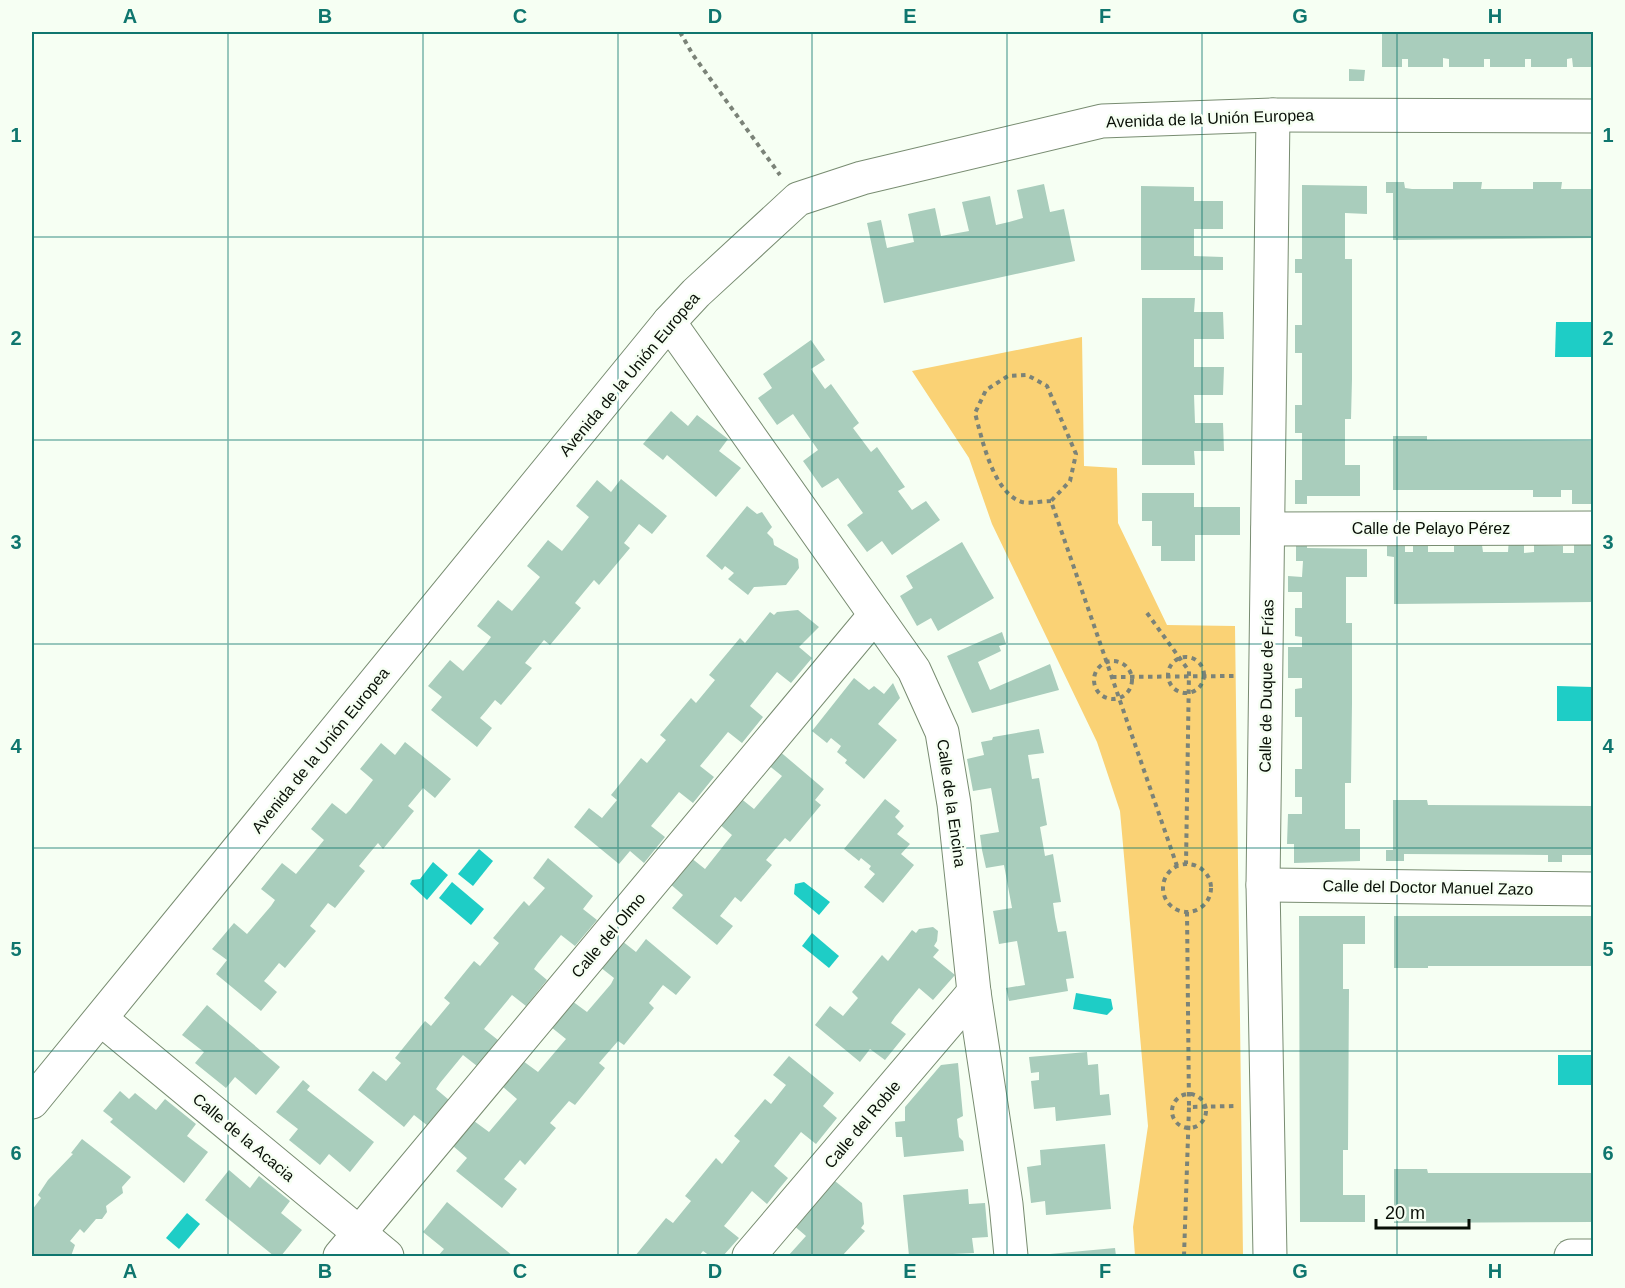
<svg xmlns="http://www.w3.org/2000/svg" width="1625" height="1288" font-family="Arial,sans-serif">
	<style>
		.green { fill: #fad275 }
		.water { fill: #1ecdc6 }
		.building { fill: #a9cdbc }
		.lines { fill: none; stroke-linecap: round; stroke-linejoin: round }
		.street-casing { stroke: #788c71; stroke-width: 35 }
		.secondary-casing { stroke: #788c71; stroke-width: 35 }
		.path { stroke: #7b8378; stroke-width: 4; stroke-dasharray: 4.5 4.5; stroke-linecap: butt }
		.street { stroke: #fff; stroke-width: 33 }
		.secondary { stroke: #fff; stroke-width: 33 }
		.grid { fill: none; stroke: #0f766e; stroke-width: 1.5; stroke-opacity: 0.55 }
		.labels { text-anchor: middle; stroke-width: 5; stroke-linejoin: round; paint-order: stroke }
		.street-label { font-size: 16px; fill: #080f06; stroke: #f6fff3 }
		.neatline { fill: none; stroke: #0f766e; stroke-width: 2 }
		.grid-label { font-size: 20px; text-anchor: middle; font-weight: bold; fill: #0f766e }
	</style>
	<rect width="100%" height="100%" fill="#f6fff3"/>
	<polygon class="green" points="1082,337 1084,466 1117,468 1118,523 1167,625 1235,626 1243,1256 1135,1256 1133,1227 1148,1126 1120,811 1097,742 992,524 969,458 912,371"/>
	<g class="water">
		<polygon points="1556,322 1593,322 1593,357 1555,357"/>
		<polygon points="1557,686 1593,687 1593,721 1557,721"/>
		<polygon points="479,849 493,861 473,886 458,874"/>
		<polygon points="433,862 448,875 427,900 410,884 412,880 420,879"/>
		<polygon points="452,882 484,909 471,925 439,898"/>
		<polygon points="804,882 830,902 819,915 794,894 795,884"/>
		<polygon points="812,933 839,956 829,968 802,946"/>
		<polygon points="1076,993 1111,999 1113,1009 1107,1015 1073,1009"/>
		<rect x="1558" y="1055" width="35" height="30"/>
		<polygon points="187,1213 200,1224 179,1249 166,1238"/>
	</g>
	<g class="building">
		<polygon points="1382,32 1593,32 1593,67 1573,67 1572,58 1567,59 1567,67 1531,67 1531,59 1525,59 1525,67 1490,67 1490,59 1484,59 1484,67 1449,67 1449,59 1443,58 1443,67 1408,67 1408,59 1402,59 1402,67 1382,67"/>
		<polygon points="1349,69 1365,70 1364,81 1349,81"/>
		<polygon points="1386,182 1404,182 1405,188 1412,189 1453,189 1453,182 1482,182 1481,189 1533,189 1533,182 1562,182 1561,189 1593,189 1593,238 1393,240 1393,193 1386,193"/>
		<polygon points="1044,184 1050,212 1064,209 1075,261 884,303 867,223 881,220 887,248 914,242 908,214 921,211 935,208 941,236 969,231 962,202 990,196 996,225 1009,222 1023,218 1017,190"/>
		<polygon points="1302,185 1367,186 1367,214 1345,213 1345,259 1352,259 1352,379 1351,419 1345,419 1345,465 1360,465 1360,496 1307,496 1307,504 1295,504 1295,480 1302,480 1302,433 1295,433 1295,405 1302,405 1302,353 1295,353 1295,325 1302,325 1302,273 1295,273 1295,259 1302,259"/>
		<polygon points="1141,186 1194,187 1194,201 1223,201 1223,229 1194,229 1194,256 1223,257 1223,270 1141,270"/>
		<polygon points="1142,298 1195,298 1194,312 1223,312 1224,339 1194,339 1194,367 1224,367 1223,395 1194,395 1195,423 1223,423 1224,451 1194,451 1195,465 1142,465"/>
		<polygon points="811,340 825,360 811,369 825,389 831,384 859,423 853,428 871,452 877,447 905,487 898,491 912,510 926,501 940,520 892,555 882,541 867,552 847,525 863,513 838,478 822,488 803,461 818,450 793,414 777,425 758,398 772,388 763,374"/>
		<polygon points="671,411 688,426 697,415 728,439 719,451 741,468 716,497 667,455 663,460 643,444"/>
		<polygon points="1393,436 1427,436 1427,440 1593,441 1593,504 1572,504 1572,490 1561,490 1561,497 1533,497 1533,490 1393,490"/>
		<polygon points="621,479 667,516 652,534 639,524 624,543 630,548 599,585 594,580 584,592 575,603 581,608 566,626 550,645 544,640 525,663 532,668 501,705 495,700 486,711 480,718 492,728 477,747 431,710 442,697 428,686 450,660 463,671 487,643 491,637 477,626 498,600 512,611 540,577 527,566 548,540 562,551 589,517 576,506 597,480 611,492"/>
		<polygon points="1142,493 1194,493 1194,507 1240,507 1240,535 1195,535 1195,561 1161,561 1161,546 1152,546 1152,521 1142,521"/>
		<polygon points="747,506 757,514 762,512 772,527 767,533 773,539 774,545 798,559 799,568 786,585 754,587 748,595 728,579 734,573 725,566 722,570 706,556"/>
		<polygon points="1413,538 1428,538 1428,552 1454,552 1454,545 1482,545 1483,552 1508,552 1509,538 1524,538 1524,553 1534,552 1534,545 1563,546 1563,553 1574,553 1574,538 1593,538 1593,602 1394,604 1394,557 1387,556 1387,545 1405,545 1405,552 1413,552"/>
		<polygon points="1307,541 1307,548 1367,549 1367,577 1346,577 1346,623 1352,623 1352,703 1351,783 1345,783 1345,829 1360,829 1360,861 1294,863 1294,844 1287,844 1288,814 1302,814 1302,797 1295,797 1295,769 1302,769 1302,717 1295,717 1295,689 1302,688 1302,678 1288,678 1288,647 1302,647 1302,637 1295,636 1295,608 1302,608 1302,592 1288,592 1288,576 1302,577 1303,561 1296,561 1296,542"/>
		<polygon points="962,542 994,598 938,631 931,618 917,626 900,596 913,588 906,576"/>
		<polygon points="798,610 819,627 799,647 812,658 791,683 777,672 750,706 763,717 742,743 728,732 700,766 714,777 693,803 679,792 651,826 665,837 644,863 630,851 619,864 574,827 589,808 602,818 617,800 611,795 641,758 647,763 657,751 666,740 660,735 691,698 696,703 715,680 709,675 740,638 745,643 770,612 774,615 777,612"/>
		<polygon points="1002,632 1006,644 999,646 1001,651 978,662 990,690 1050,664 1059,690 972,713 947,656"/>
		<polygon points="854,678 869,690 874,686 884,694 893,683 900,698 878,724 897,740 864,779 845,763 847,760 837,752 841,746 831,738 827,743 812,731"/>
		<polygon points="1039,729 1044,753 1028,755 1032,779 1039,778 1047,825 1040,827 1045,856 1053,854 1061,902 1053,903 1055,917 1058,932 1066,931 1074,978 1066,979 1068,991 1009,1001 1006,988 1025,985 1017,941 999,944 996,927 993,911 1012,908 1004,865 986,868 982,850 980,835 999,832 991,788 973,791 967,759 984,755 981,742 992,740 993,737"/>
		<polygon points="405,742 451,779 435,798 423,788 408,806 414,811 383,849 378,843 368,855 359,866 365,871 335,908 328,903 310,926 316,931 285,968 279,963 270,974 264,981 277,992 261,1011 216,974 227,960 212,949 234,923 247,934 271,906 275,900 261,889 282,863 296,874 324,840 311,829 332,803 346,814 350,810 373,780 360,769 381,743 395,755"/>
		<polygon points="778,750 824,789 815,800 821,805 790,842 785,838 766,860 772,865 741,902 735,897 720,916 733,926 717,945 672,908 683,895 669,883 690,857 705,869 732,835 718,823 739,797 754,809 782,776 767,764"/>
		<polygon points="885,799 900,811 895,817 904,826 897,834 910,844 901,854 914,865 883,903 864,887 875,874 869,869 871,866 861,858 859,861 844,849"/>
		<polygon points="1393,800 1427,800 1428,805 1593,806 1593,855 1562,855 1562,862 1548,862 1548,855 1404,854 1404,861 1386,861 1386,850 1393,850"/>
		<polygon points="548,858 593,896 583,909 597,920 575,946 561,935 538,963 534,969 547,980 526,1006 512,995 484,1029 498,1040 477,1066 463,1055 440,1083 436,1089 449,1100 428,1126 414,1115 404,1127 358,1090 373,1071 386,1081 401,1063 395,1058 425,1021 431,1026 450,1003 444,998 474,961 480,966 499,943 493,938 524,901 529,906 545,888 533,878"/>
		<polygon points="1299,916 1365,916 1365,944 1343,944 1343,989 1349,989 1348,1150 1343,1150 1343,1195 1365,1195 1365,1222 1300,1222"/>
		<polygon points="1394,916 1593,916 1593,966 1428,966 1428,968 1394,968"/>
		<polygon points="933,927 938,931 937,941 934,946 939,950 933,957 955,975 933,1000 919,988 895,1017 891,1023 906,1034 885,1060 870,1049 860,1062 815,1025 830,1006 843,1016 858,998 852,992 882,955 888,961 912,930 916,933 919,929"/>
		<polygon points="646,939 691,977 676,995 663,985 649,1003 654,1008 624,1045 618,1041 599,1063 605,1068 575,1105 569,1101 550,1123 556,1128 525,1165 520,1160 504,1179 517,1189 502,1208 456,1171 467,1158 453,1146 474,1121 489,1132 517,1099 502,1086 523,1061 538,1072 566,1039 551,1027 572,1001 587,1012 611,984 614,978 600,967 622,941 636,952"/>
		<polygon points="207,1005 280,1067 256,1095 235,1077 226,1088 195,1063 204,1052 182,1035"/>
		<polygon points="1087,1052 1088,1065 1098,1064 1100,1095 1109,1094 1111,1115 1056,1121 1055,1107 1034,1109 1031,1081 1039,1080 1039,1072 1031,1073 1029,1057"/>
		<polygon points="789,1056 834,1093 823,1106 837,1118 816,1144 801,1132 774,1166 788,1178 778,1190 767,1204 752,1191 729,1220 724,1226 739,1238 723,1256 710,1256 703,1251 699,1256 635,1256 666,1218 673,1223 691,1201 685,1196 716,1158 722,1164 740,1141 734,1136 765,1099 771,1104 786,1085 773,1075"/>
		<polygon points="958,1063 963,1116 957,1119 959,1137 963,1141 964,1151 904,1157 902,1137 896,1137 895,1122 905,1121 905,1107 941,1065"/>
		<polygon points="303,1080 310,1086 307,1090 374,1142 350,1172 329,1154 320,1165 289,1140 298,1129 276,1112"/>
		<polygon points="120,1091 129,1099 135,1093 156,1110 165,1099 196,1124 187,1136 208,1152 184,1183 110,1122 113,1119 103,1111"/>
		<polygon points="82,1139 131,1177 122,1187 123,1193 106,1206 107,1212 102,1219 96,1219 84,1233 80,1229 70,1241 75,1245 71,1256 32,1256 32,1210 41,1198 38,1195 48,1180 73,1154 71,1153"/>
		<polygon points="1105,1144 1111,1209 1046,1215 1045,1201 1031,1203 1027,1167 1041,1165 1040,1150"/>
		<polygon points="1394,1169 1427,1169 1428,1173 1593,1173 1593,1222 1394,1223"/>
		<polygon points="229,1170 250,1188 259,1176 290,1201 281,1213 302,1230 281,1256 274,1256 205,1200"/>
		<polygon points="830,1177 862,1203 864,1224 861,1228 865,1231 842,1256 788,1256 806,1236 792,1224"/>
		<polygon points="968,1189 969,1204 985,1203 988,1237 972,1238 974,1253 909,1256 903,1195"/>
		<polygon points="447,1202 486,1234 513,1256 438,1256 444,1249 423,1232"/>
		<polygon points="1115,1248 1116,1256 1050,1256 1050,1254"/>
	</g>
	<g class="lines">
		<defs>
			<g id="street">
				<polyline points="669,322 914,670 942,732 954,804 974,992 1006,1204 1011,1256"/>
				<polyline points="1268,529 1594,528"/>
				<polyline points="1263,885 1594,889"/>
				<polyline points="101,1019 387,1256"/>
				<polyline points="340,1256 875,615"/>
				<polyline points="749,1256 974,992"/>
				<polyline points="1270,1256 1263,885 1273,115"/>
				<polyline points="1571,1256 1594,1256"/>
			</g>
			<polyline id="secondary" points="32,1102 669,322 696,293 798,199 862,178 1102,121 1273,115 1594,116"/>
		</defs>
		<use href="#street" class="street-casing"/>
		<use href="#secondary" class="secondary-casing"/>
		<g class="path">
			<polyline points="680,32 693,55 780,175"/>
			<path d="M 1051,501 C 1042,501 1030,504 1022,502 C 993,493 982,439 975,413 L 986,390 L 1008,376 L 1027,375 L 1047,386 L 1076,454 L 1070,481 L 1051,501 L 1177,866"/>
			<polyline points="1147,613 1189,671 1186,864"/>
			<circle cx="1186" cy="675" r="18"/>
			<circle cx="1113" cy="680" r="19"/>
			<polyline points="1112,677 1234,676"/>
			<circle cx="1187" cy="888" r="24"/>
			<polyline points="1187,912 1189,1107"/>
			<circle cx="1189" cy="1111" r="17"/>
			<polyline points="1184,1256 1189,1107 1237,1106"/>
		</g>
		<use href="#street" class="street"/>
		<use href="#secondary" class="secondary"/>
	</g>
	<path class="grid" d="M 228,32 L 228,1256M 423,32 L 423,1256M 618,32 L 618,1256M 812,32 L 812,1256M 1007,32 L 1007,1256M 1202,32 L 1202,1256M 1397,32 L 1397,1256M 32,237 L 1594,237M 32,440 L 1594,440M 32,644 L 1594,644M 32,848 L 1594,848M 32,1051 L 1594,1051"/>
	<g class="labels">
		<g class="street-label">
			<text transform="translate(1210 118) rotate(-2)" y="6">Avenida de la Unión Europea</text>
			<text transform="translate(629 374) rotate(-50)" y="6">Avenida de la Unión Europea</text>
			<text x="1431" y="534">Calle de Pelayo Pérez</text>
			<text transform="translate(1266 686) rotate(-89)" y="6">Calle de Duque de Frías</text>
			<text transform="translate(320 750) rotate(-51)" y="6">Avenida de la Unión Europea</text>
			<text transform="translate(952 803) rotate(82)" y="6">Calle de la Encina</text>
			<text transform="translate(1428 887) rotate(1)" y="6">Calle del Doctor Manuel Zazo</text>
			<text transform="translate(608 935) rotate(-50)" y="6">Calle del Olmo</text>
			<text transform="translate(862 1124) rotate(-50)" y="6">Calle del Roble</text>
			<text transform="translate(244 1137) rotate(40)" y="6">Calle de la Acacia</text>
		</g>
	</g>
	<rect width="1625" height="1288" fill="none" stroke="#f6fff3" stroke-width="66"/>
	<path d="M1376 1219v9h93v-9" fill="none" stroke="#080f06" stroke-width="3"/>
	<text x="1385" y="1219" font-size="18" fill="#080f06" stroke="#f6fff3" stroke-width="4.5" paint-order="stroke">20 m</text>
	<rect x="33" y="33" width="1559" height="1222" class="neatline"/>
	<g class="grid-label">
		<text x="130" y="23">A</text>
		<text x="325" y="23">B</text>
		<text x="520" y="23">C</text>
		<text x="715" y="23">D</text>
		<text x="910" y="23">E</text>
		<text x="1105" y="23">F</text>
		<text x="1300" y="23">G</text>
		<text x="1495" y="23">H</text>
		<text x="16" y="142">1</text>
		<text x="1608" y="142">1</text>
		<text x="16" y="345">2</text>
		<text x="1608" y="345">2</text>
		<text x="16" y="549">3</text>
		<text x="1608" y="549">3</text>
		<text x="16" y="753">4</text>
		<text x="1608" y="753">4</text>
		<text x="16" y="956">5</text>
		<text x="1608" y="956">5</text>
		<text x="16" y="1160">6</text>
		<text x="1608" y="1160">6</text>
		<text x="130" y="1278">A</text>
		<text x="325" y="1278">B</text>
		<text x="520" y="1278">C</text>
		<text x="715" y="1278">D</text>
		<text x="910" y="1278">E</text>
		<text x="1105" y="1278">F</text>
		<text x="1300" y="1278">G</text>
		<text x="1495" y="1278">H</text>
	</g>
</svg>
